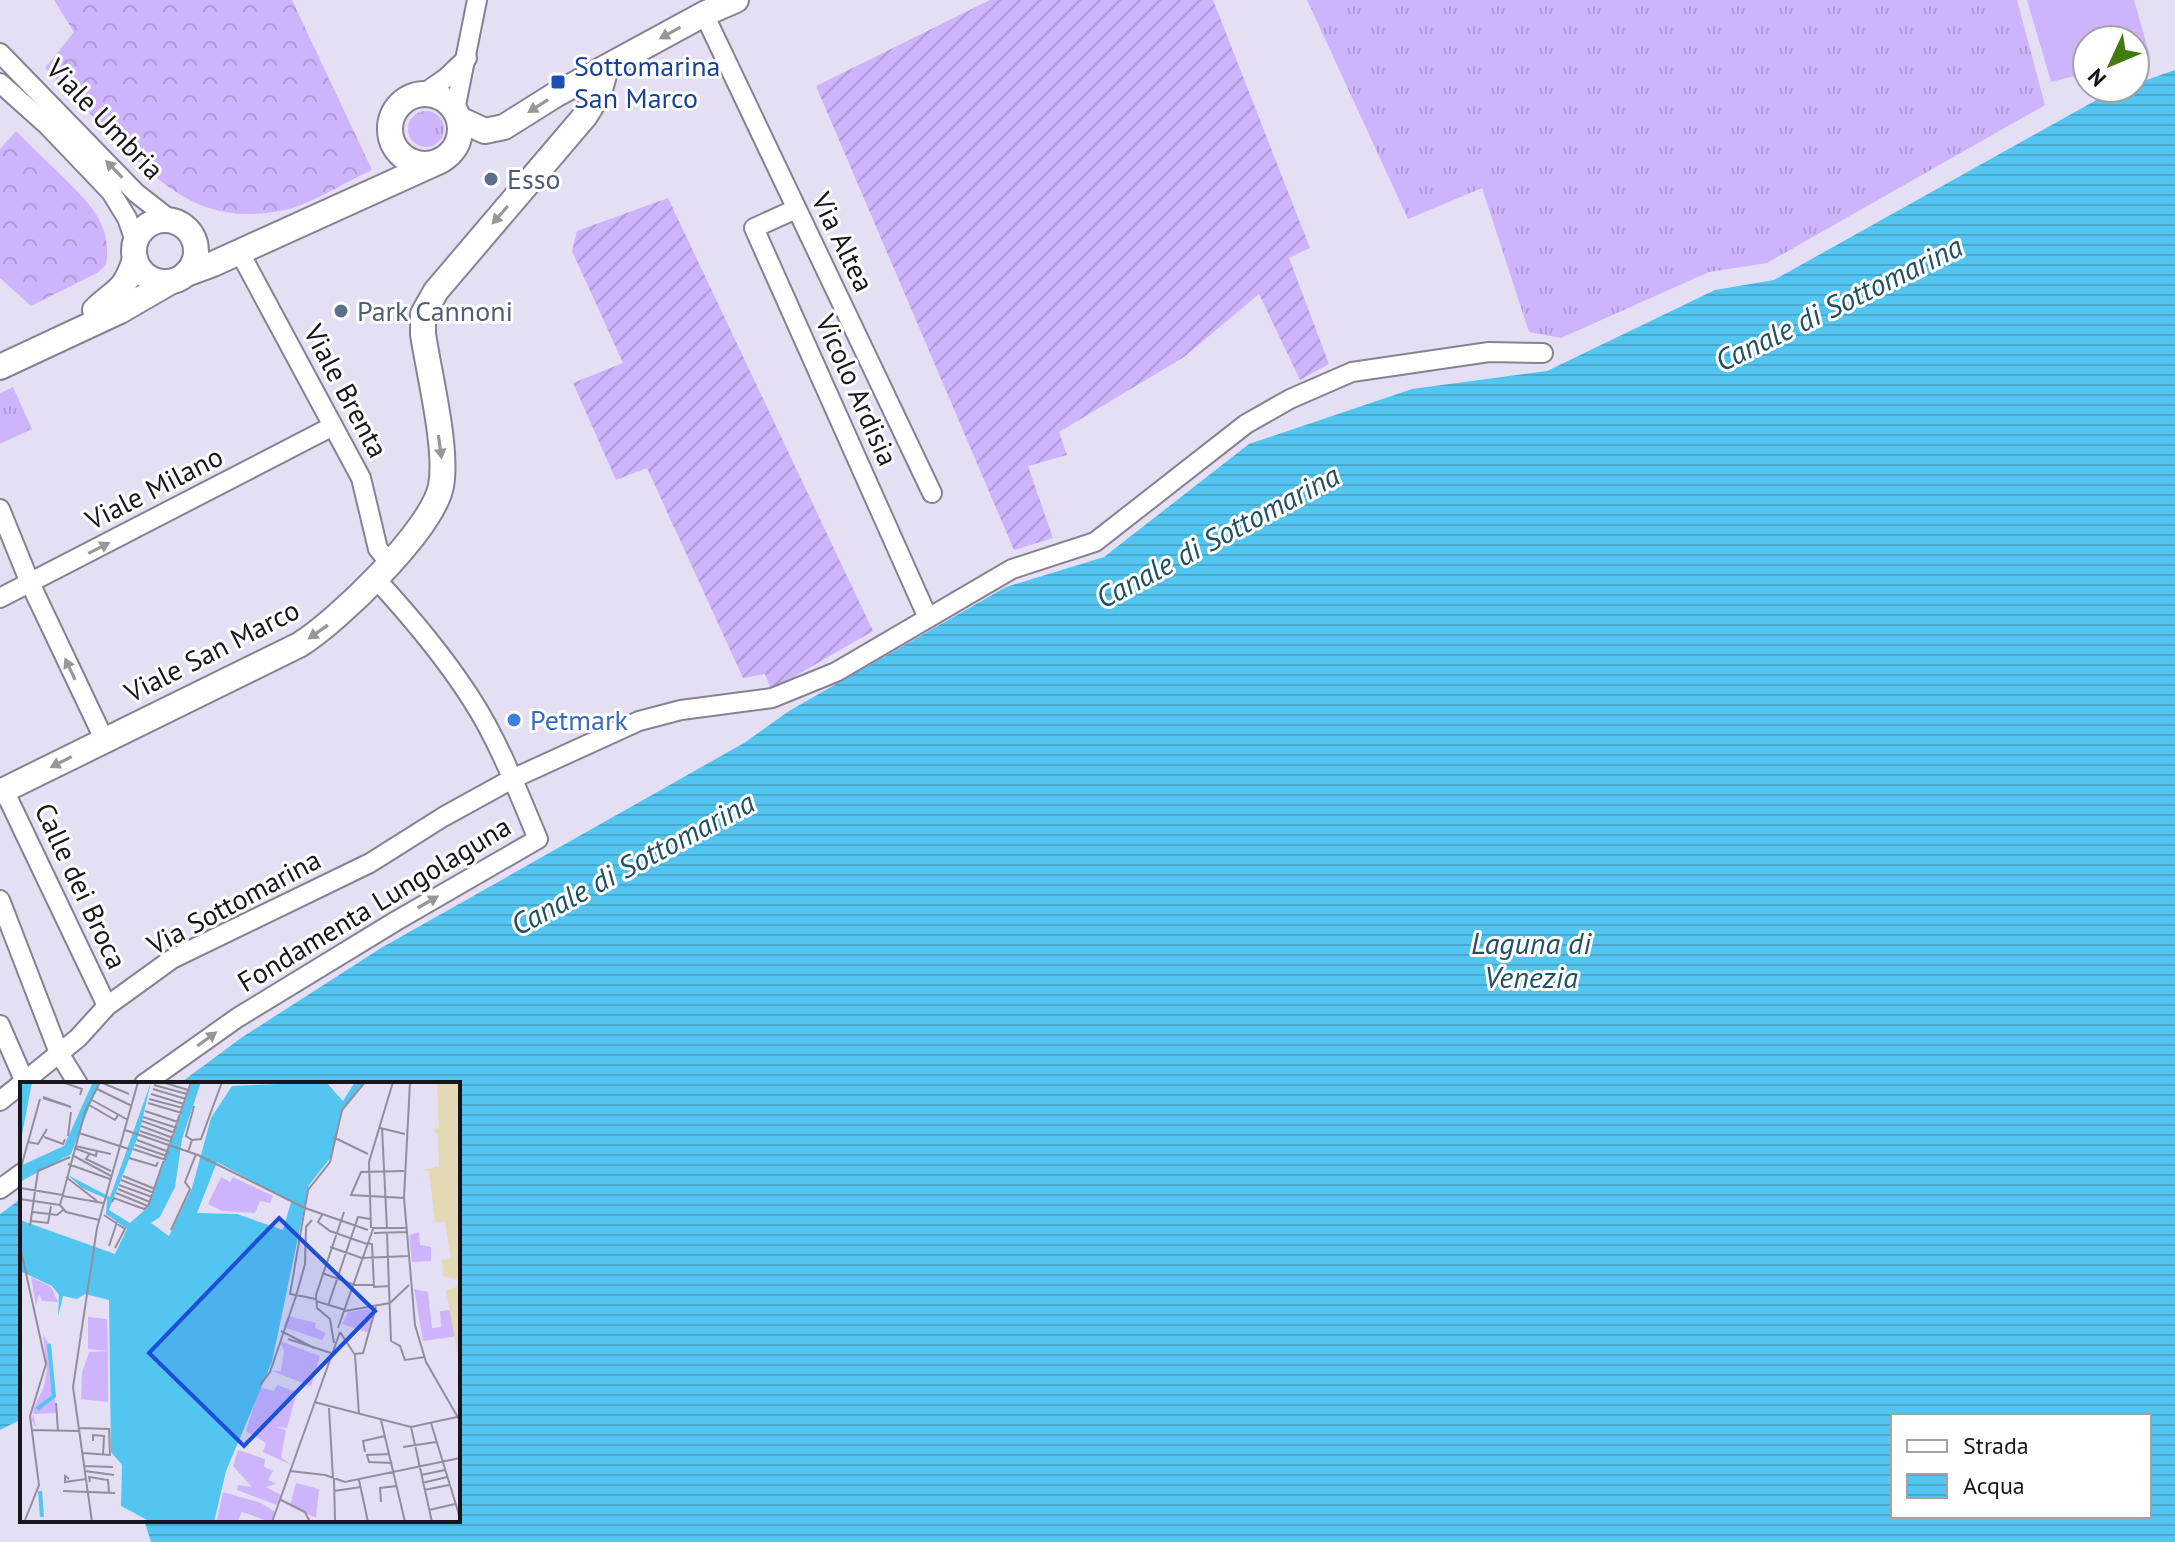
<svg xmlns="http://www.w3.org/2000/svg" width="2175" height="1542" font-family="'PT Sans',sans-serif">
	<style>
		.grass { fill: url(#grass-tufts) }
		.forest { fill: url(#forest-crowns) }
		.garden { fill: url(#garden-furrows) }
		.pitch { fill: #ceb4fd }
		.water { fill: url(#water-rules); fill-rule: evenodd }
		.lines { fill: none; stroke-linecap: round; stroke-linejoin: round }
		.minor-casing { stroke: #878193; stroke-width: 22 }
		.tertiary-casing { stroke: #878193; stroke-width: 28 }
		.minor { stroke: #fff; stroke-width: 18 }
		.tertiary { stroke: #fff; stroke-width: 24 }
		.oneway { fill: #979699 }
		.transit-dot { fill: #1a4fb4; stroke: #fff; stroke-width: 3 }
		.service-dot { fill: #5c6f8a; stroke: #fff; stroke-width: 3 }
		.shop-dot { fill: #3f7fe0; stroke: #fff; stroke-width: 3 }
		.labels { text-anchor: middle; stroke-width: 6; stroke-linejoin: round; paint-order: stroke }
		.transit-label { font-size: 28px; fill: #164399; stroke: #fff; text-anchor: start }
		.street-label { font-size: 28px; fill: #18151c; stroke: #fff }
		.service-label { font-size: 28px; fill: #4e5e75; stroke: #fff; text-anchor: start }
		.shop-label { font-size: 28px; fill: #366cbe; stroke: #fff; text-anchor: start }
		.water-label { font-size: 30px; font-style: italic; fill: #205062; stroke: #fff }
		.inset-river { fill: none; stroke: #53c5f1; stroke-width: 4 }
		.inset-road { fill: none; stroke: #938e9d; stroke-width: 2 }
		.view { fill: #1d4ed8; fill-opacity: 0.15; stroke: #1d4ed8; stroke-width: 4 }
		.inset-edge { fill: none; stroke: #18151c; stroke-width: 4 }
	</style>
	<defs>
		<pattern id="grass-tufts" width="24" height="20" patternUnits="userSpaceOnUse" patternTransform="scale(2)"><rect width="24" height="20" fill="#ceb4fd"/><path d="M3 7l-1-3M5 7V3M7 7l1-3M15 17l-1-3M17 17v-4M19 17l1-3" fill="none" stroke="#b09ad8"/></pattern>
		<pattern id="forest-crowns" width="20" height="18" patternUnits="userSpaceOnUse" patternTransform="scale(2)"><rect width="20" height="18" fill="#ceb4fd"/><path d="M2 6a3 3 0 1 1 6 0M12 15a3 3 0 1 1 6 0" fill="none" stroke="#b09ad8"/></pattern>
		<pattern id="garden-furrows" width="10" height="10" patternUnits="userSpaceOnUse" patternTransform="scale(2)"><rect width="10" height="10" fill="#ceb4fd"/><path d="M-1 1l2-2M0 10L10 0M9 11l2-2" fill="none" stroke="#b09ad8"/></pattern>
		<pattern id="water-rules" width="6" height="5" patternUnits="userSpaceOnUse" patternTransform="scale(2)"><rect width="6" height="5" fill="#53c5f1"/><path d="M0 2.5h6" fill="none" stroke="#48a8ce"/></pattern>
	</defs>
	<rect width="100%" height="100%" fill="#e5dff3"/>
	<g class="grass">
		<polygon points="1307,0 2017,0 2045,105 1767,263 1709,272 1561,338 1529,332 1482,188 1408,219"/>
		<circle cx="426" cy="129" r="18"/>
		<polygon points="13,387 32,429 0,444 0,393"/>
	</g>
	<g class="forest">
		<path d="M 54,0 L 292,0 L 372,170 C 347,181 315,202 289,209 C 208,228 167,191 114,138 C 91,114 68,91 45,68 L 74,32 Z"/>
		<path d="M 16,131 C 31,146 46,161 61,175 C 88,202 113,224 106,265 L 97,273 L 31,306 L 0,278 L 0,149 Z"/>
	</g>
	<g class="garden">
		<polygon points="990,0 1213,0 1310,248 1289,258 1329,364 1300,380 1259,294 1184,357 1059,432 1067,455 1028,466 1053,538 1014,550 816,86"/>
		<polygon points="668,198 873,631 771,690 765,674 743,678 647,468 616,480 573,383 623,363 572,251 577,231"/>
	</g>
	<polygon class="pitch" points="2027,0 2134,0 2150,56 2135,60 2135,40 2087,40 2087,73 2051,82"/>
	<g class="water">
		<path d="M 2175,70 L 2175,1542 L 151,1542 L 144,1520 L 458,1520 L 458,1084 L 179,1084 L 241,1038 L 381,948 L 744,743 L 789,711 L 1006,587 L 1104,557 L 1249,444 L 1412,389 L 1547,371 L 1715,290 L 1774,280 L 2107,94 L 2123,88 L 2135,88 L 2135,84 ZM 2149,1416 L 2149,1516 L 1893,1516 L 1893,1416 Z"/>
		<polygon points="22,1198 22,1419 0,1430 0,1214"/>
	</g>
	<g class="lines">
		<defs>
			<g id="minor">
				<polyline points="704,14 932,493"/>
				<polyline points="0,53 136,193 172,221"/>
				<polyline points="0,83 47,125 111,192 127,218 135,241"/>
				<polyline points="423,94 446,78 467,58"/>
				<polyline points="455,110 477,0"/>
				<polyline points="796,209 754,228 928,618"/>
				<polyline points="239,251 361,478 378,549 389,562"/>
				<polyline points="0,509 30,583 104,739"/>
				<polyline points="0,598 333,426"/>
				<polyline points="4,790 107,1006"/>
				<polyline points="0,900 59,1053 78,1084"/>
				<polyline points="0,1025 24,1080"/>
				<path d="M 144,1084 L 237,1018 L 396,921 L 538,839 C 518,792 499,742 472,700 C 444,656 411,617 376,579"/>
				<polyline points="0,1101 78,1038 107,1006 172,959 370,863 443,817 512,779 639,721 681,710 772,698 836,672 1012,569 1095,542 1246,424 1290,399 1352,372 1489,352 1543,353"/>
				<polyline points="0,1189 22,1173"/>
			</g>
			<g id="tertiary">
				<circle cx="425" cy="129" r="35"/>
				<polyline points="459,119 485,131 504,127 555,95 704,14 736,0"/>
				<circle cx="165" cy="251" r="31"/>
				<polyline points="186,274 213,264 440,161"/>
				<path d="M 95,310 C 118,288 124,293 135,259"/>
				<polyline points="0,367 120,311 170,282"/>
				<path d="M 0,792 L 299,645 C 337,622 433,529 441,486 C 448,449 429,374 423,334 L 423,314 L 436,291 L 585,116 L 599,93 L 606,68"/>
			</g>
		</defs>
		<use href="#minor" class="minor-casing"/>
		<use href="#tertiary" class="tertiary-casing"/>
		<use href="#minor" class="minor"/>
		<use href="#tertiary" class="tertiary"/>
	</g>
	<defs><path id="oneway-solid" d="M-6-.8H1V-3.2L6.5 0L1 3.2V.8H-6Z" transform="scale(2)"/></defs>
	<g class="oneway">
		<use href="#oneway-solid" transform="translate(670 33) rotate(151)"/>
		<use href="#oneway-solid" transform="translate(538 106) rotate(148)"/>
		<use href="#oneway-solid" transform="translate(114 169) rotate(-134)"/>
		<use href="#oneway-solid" transform="translate(500 215) rotate(131)"/>
		<use href="#oneway-solid" transform="translate(440 447) rotate(82)"/>
		<use href="#oneway-solid" transform="translate(99 548) rotate(-27)"/>
		<use href="#oneway-solid" transform="translate(318 632) rotate(145)"/>
		<use href="#oneway-solid" transform="translate(70 669) rotate(-115)"/>
		<use href="#oneway-solid" transform="translate(61 762) rotate(153)"/>
		<use href="#oneway-solid" transform="translate(428 902) rotate(-30)"/>
		<use href="#oneway-solid" transform="translate(207 1039) rotate(-36)"/>
	</g>
	<rect class="transit-dot" x="550" y="74" width="16" height="16" rx="4"/>
	<g class="service-dot">
		<circle cx="491" cy="179" r="8"/>
		<circle cx="341" cy="311" r="8"/>
	</g>
	<circle class="shop-dot" cx="514" cy="720" r="8"/>
	<g class="labels">
		<g class="transit-label">
			<text x="574" y="76">Sottomarina<tspan x="574" dy="32">San Marco</tspan></text>
		</g>
		<g class="street-label">
			<text transform="translate(105 119) rotate(46)" y="10">Viale Umbria</text>
			<text transform="translate(843 242) rotate(64)" y="10">Via Altea</text>
			<text transform="translate(857 390) rotate(66)" y="10">Vicolo Ardisia</text>
			<text transform="translate(346 391) rotate(62)" y="10">Viale Brenta</text>
			<text transform="translate(154 488) rotate(-27)" y="10">Viale Milano</text>
			<text transform="translate(212 651) rotate(-27)" y="10">Viale San Marco</text>
			<text transform="translate(81 886) rotate(65)" y="10">Calle dei Broca</text>
			<text transform="translate(234 902) rotate(-28)" y="10">Via Sottomarina</text>
			<text transform="translate(374 904) rotate(-31)" y="10">Fondamenta Lungolaguna</text>
		</g>
		<g class="service-label">
			<text x="507" y="189">Esso</text>
			<text x="357" y="321">Park Cannoni</text>
		</g>
		<g class="shop-label">
			<text x="530" y="730">Petmark</text>
		</g>
		<g class="water-label">
			<text transform="translate(1839 304) rotate(-26)" y="10">Canale di Sottomarina</text>
			<text transform="translate(1218 537) rotate(-28)" y="10">Canale di Sottomarina</text>
			<text transform="translate(633 864) rotate(-28)" y="10">Canale di Sottomarina</text>
			<text x="1531" y="954">Laguna di<tspan x="1531" dy="34">Venezia</tspan></text>
		</g>
	</g>
	<g transform="translate(20 1082)">
		<rect width="440" height="440" fill="#e5dff3"/>
		<path d="M 11,195 L 31,205 L 38,220 L 22,219 L 19,212 L 16,224 ZM 23,253 L 30,263 L 36,331 L 13,332 L 17,347 L 12,338 L 14,325 L 24,305 L 27,288 ZM 257,303 L 277,310 L 267,346 L 256,345 L 266,348 L 261,375 L 271,383 L 243,370 L 246,361 L 226,349 L 240,305 L 254,309 ZM 203,410 L 241,421 L 255,430 L 251,440 L 222,430 L 217,440 L 197,438 Z" fill="#ceb4fd"/>
		<path d="M 399,150 L 400,163 L 411,165 L 411,179 L 392,180 L 389,153 ZM 394,207 L 408,210 L 412,246 L 421,245 L 420,229 L 431,228 L 438,254 L 403,259 ZM 348,227 L 355,233 L 349,251 L 322,242 L 328,230 Z" fill="#ceb4fd"/>
		<path d="M 417,0 L 440,0 L 440,196 L 434,197 L 423,194 L 422,178 L 431,177 L 425,140 L 415,140 L 409,89 L 403,88 L 419,84 L 418,53 L 413,47 L 419,46 ZM 440,204 L 440,285 L 426,208 Z" fill="#e3d9b4"/>
		<path d="M 88,269 L 88,320 L 61,317 L 62,291 L 69,270 ZM 276,401 L 299,407 L 296,436 L 270,424 Z" fill="#ceb4fd"/>
		<path d="M 268,234 L 296,241 L 295,246 L 306,251 L 302,258 L 263,245 ZM 260,259 L 300,274 L 291,304 L 252,289 L 261,289 L 264,269 ZM 218,368 L 245,377 L 244,385 L 253,389 L 248,398 L 256,402 L 246,405 L 261,413 L 257,423 L 217,408 L 218,403 L 232,405 L 213,384 Z" fill="#ceb4fd"/>
		<path d="M 201,95 L 210,100 L 213,95 L 253,114 L 250,121 L 240,119 L 235,131 L 202,129 L 188,122 ZM 68,235 L 87,237 L 88,269 L 68,267 Z" fill="#ceb4fd"/>
		<path d="M 0,0 L 12,0 L 0,64 ZM 73,0 L 79,0 L 51,72 L 0,100 L 0,84 L 44,64 ZM 131,0 L 119,52 L 89,128 L 110,141 L 128,125 L 172,0 L 181,0 L 162,57 L 155,105 L 140,135 L 131,141 L 149,154 L 172,106 L 191,36 L 212,4 L 306,0 L 323,19 L 335,0 L 344,0 L 322,27 L 311,75 L 289,103 L 252,280 L 206,389 L 194,440 L 131,440 L 101,424 L 102,383 L 91,370 L 89,218 L 65,212 L 57,217 L 43,214 L 38,235 L 39,213 L 32,204 L 0,189 L 0,138 L 95,172 L 107,147 L 86,132 L 87,117 L 62,106 L 48,93 L 90,115 ZM 197,80 L 271,120 L 263,148 L 217,132 L 177,131 Z" fill="#53c5f1" fill-rule="evenodd"/>
		<path class="inset-river" d="M 17,327 L 34,314 L 29,262M 20,409 L 22,435"/>
		<path class="inset-road" d="M 80,0 L 109,12M 142,0 L 168,8M 390,0 L 384,116 L 395,243 L 406,280 L 440,339M 45,1 L 62,7 L 60,13M 134,3 L 167,12M 77,7 L 112,24M 133,7 L 166,17M 131,12 L 164,22M 23,16 L 51,25 L 23,15M 129,17 L 163,26M 72,18 L 108,38M 128,21 L 162,31M 69,23 L 95,38 L 98,33M 125,29 L 158,40M 123,35 L 157,46M 122,39 L 155,51M 121,44 L 153,56M 360,46 L 385,52M 362,46 L 367,147M 105,48 L 178,73 L 285,126 L 348,148M 120,49 L 152,60M 59,51 L 109,67M 48,54 L 51,30M 24,55 L 43,62 L 45,57M 313,55 L 348,72M 117,58 L 149,70M 172,58 L 166,54 L 174,24M 8,60 L 18,62 L 27,47M 115,63 L 147,74M 55,64 L 91,72M 54,66 L 76,74 L 77,68M 113,67 L 146,78M 168,70 L 172,58 L 181,57 L 202,0M 70,71 L 66,77 L 91,89M 52,73 L 91,94M 109,76 L 136,84 L 138,80M 48,82 L 90,97M 0,89 L 20,17M 384,89 L 341,90 L 331,113 L 385,116M 103,94 L 135,107M 46,95 L 77,119M 101,98 L 134,111M 99,103 L 132,115M 0,106 L 43,113M 98,107 L 130,120M 96,111 L 128,124M 43,114 L 83,121M 0,117 L 40,123M 92,120 L 94,116 L 124,127 L 128,124 L 171,0M 40,123 L 65,30 L 80,0M 40,123 L 46,130 L 79,138M 13,130 L 37,133 L 43,128M 84,133 L 105,147 L 95,166M 302,133 L 298,140 L 310,149 L 347,162M 11,139 L 28,141 L 31,124M 10,144 L 18,89 L 50,75M 351,146 L 349,80 L 373,0M 352,146 L 386,146M 151,148 L 170,107 L 165,100 L 176,72M 354,151 L 387,150M 367,151 L 371,259 L 380,264 L 385,278 L 405,275M 347,161 L 352,162 L 354,205 L 369,204M 0,164 L 26,282 L 10,334 L 19,403 L 5,438M 89,164 L 97,140M 310,165 L 342,176M 342,176 L 388,174M 302,191 L 335,203 L 354,203M 296,217 L 270,212 L 288,108 L 310,80 L 322,28 L 345,0M 296,219 L 325,228M 308,224 L 338,135 L 350,137M 325,229 L 370,221 L 389,203M 318,246 L 353,147M 261,249 L 294,266M 320,250 L 335,273 L 339,333M 268,257 L 311,271M 314,261 L 310,237 L 297,226 L 296,213 L 324,130M 335,272 L 343,271 L 356,225M 240,303 L 250,290 L 276,214 L 285,182 L 286,145 L 292,138M 294,320 L 391,345 L 437,335M 36,321 L 38,349M 309,326 L 313,396M 361,338 L 385,440M 411,341 L 440,436M 391,345 L 412,440M 58,346 L 89,347 L 90,373 L 63,371M 11,348 L 59,349M 73,359 L 73,353 L 84,354 L 83,373M 383,365 L 416,360M 345,370 L 343,359 L 365,354M 370,372 L 347,373 L 349,380 L 372,381M 64,384 L 93,385M 65,389 L 94,393M 270,389 L 305,393M 305,393 L 325,400 L 440,376M 401,393 L 425,388M 49,397 L 45,394 L 45,400 L 66,397M 314,397 L 315,440M 339,398 L 348,440M 70,400 L 69,395 L 88,398 L 89,410M 402,401 L 427,395M 404,408 L 429,403M 43,409 L 95,411M 314,409 L 341,405M 261,418 L 285,430 L 290,440M 361,420 L 360,406 L 377,404M 409,428 L 435,422M 72,440 L 53,305 L 77,146 L 118,0M 252,440 L 320,250"/>
		<path class="view" d="M 259,136 L 355,229 L 224,364 L 129,271 Z"/>
		<rect width="440" height="440" class="inset-edge"/>
	</g>
	<rect x="1891" y="1414" width="260" height="104" fill="#ffffff" stroke="#a3a1a4" stroke-width="2"/>
	<rect x="1907" y="1440" width="40" height="12" fill="#ffffff" stroke="#a3a1a4" stroke-width="2"/>
	<text x="1963" y="1454" font-size="24" fill="#18151c">Strada</text>
	<rect x="1907" y="1474" width="40" height="24" fill="url(#water-rules)" stroke="#a3a1a4" stroke-width="2"/>
	<text x="1963" y="1494" font-size="24" fill="#18151c">Acqua</text>
	<g transform="translate(2111 64) rotate(226)"><circle r="38" fill="#ffffff" stroke="#a3a1a4" stroke-width="2"/>
	<path d="M0-6L14 30L0 20L-14 30Z" fill="#417a11"/>
	<text y="-12" font-size="22" font-weight="bold" text-anchor="middle" fill="#18151c">N</text>
	</g>
</svg>
